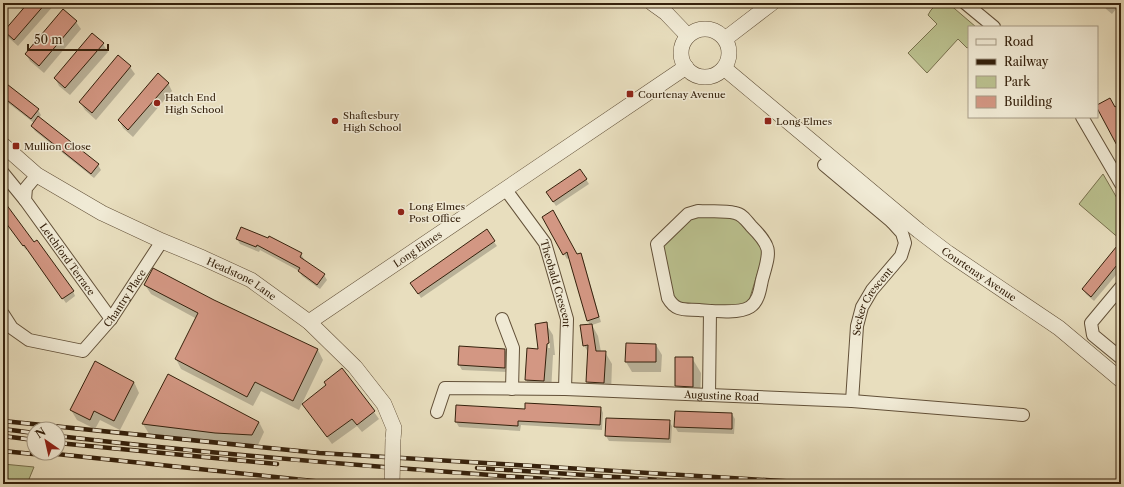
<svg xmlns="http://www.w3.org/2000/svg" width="1124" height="487" font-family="'Libre Caslon Text',serif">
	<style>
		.green { fill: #bac08e; stroke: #78704d }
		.shadow { fill: #0003; fill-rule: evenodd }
		.building { fill: #d39783; stroke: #35210c }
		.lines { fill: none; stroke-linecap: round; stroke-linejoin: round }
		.minor-casing { stroke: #625038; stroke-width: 14 }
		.tertiary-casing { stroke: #625038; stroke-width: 16 }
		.minor { stroke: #f0ead5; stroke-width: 12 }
		.tertiary { stroke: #f0ead5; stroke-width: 15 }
		.rail-casing { stroke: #35210c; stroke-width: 4.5 }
		.rail { stroke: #f0ead5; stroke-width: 3; stroke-dasharray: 9; stroke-linecap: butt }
		.tertiary-bridge-casing { stroke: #625038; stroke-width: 16; stroke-linecap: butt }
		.tertiary-bridge { stroke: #f0ead5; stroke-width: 15 }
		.poi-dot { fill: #8f2418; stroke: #f0ead5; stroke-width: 1.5 }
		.labels { text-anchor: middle; stroke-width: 3; stroke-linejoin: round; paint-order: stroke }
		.poi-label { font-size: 10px; fill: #35210c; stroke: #f0ead5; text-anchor: start }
		.street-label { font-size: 10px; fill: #35210c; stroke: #f0ead5 }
	</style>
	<rect width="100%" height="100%" fill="#e8debe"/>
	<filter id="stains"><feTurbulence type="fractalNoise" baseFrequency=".005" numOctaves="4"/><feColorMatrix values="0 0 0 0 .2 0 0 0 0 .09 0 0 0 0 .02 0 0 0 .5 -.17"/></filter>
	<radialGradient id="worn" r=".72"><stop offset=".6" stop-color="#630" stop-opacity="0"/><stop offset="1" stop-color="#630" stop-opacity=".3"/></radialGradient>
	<g class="green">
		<polygon points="938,3 948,3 976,27 969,27 969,47 967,48 958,39 927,73 908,53 937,24 928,15 931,10"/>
		<polygon points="1103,174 1121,205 1121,240 1079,204"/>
		<polygon points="691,217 734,217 765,249 747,307 675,304 661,246"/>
		<polygon points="3,464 34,467 27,484 3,484"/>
	</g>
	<g class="shadow">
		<polygon points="15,3 55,4 18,46 9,38 5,31 23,10"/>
		<polygon points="1105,3 1121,3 1112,14 1106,9 1104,4"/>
		<polygon points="63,10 76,22 81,29 44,73 30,61 26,54"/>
		<polygon points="92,35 103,44 108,52 70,95 59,86 55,78"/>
		<polygon points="130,67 135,74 96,120 85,110 80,102"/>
		<polygon points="3,82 38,110 41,115 39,118 98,165 101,170 94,178 35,131 32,126 34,123 3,99"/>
		<polygon points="168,83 172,91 133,137 123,128 119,120"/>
		<polygon points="580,170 589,184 556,206 550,197"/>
		<polygon points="3,194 6,200 3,202 33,243 73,291 75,296 66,303 27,249 26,250 3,219"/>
		<polygon points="543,217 577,255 581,254 583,259 601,322 592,325 598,336 601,352 605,352 612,364 611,394 593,393 587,381 588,352 584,345 590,325 587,320 570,257 567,259"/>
		<polygon points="237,239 301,254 304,259 304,260 324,275 327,280 320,289 302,276 299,271 260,250 259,252 240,244"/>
		<polygon points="494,242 497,246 421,298 415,288"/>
		<polygon points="1121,248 1121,269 1094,301 1086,294 1083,289"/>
		<polygon points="145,285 214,301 318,350 323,360 299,410 261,391 253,406 181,369 176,359 197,319 151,294"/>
		<polygon points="1121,313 1121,324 1117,318"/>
		<path d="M 546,324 L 553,335 L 555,355 L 553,355 L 551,393 L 533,392 L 526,380 L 539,350 ZM 547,335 L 549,335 L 550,348 L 548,348 Z"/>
		<polygon points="656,345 662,355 661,372 632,372 626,362"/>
		<polygon points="505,350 507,354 507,372 462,370 459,365"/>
		<polygon points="692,358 701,373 700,401 684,400 676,386"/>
		<polygon points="341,370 374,412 379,419 362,432 357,426 332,444 303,404 327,386"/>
		<polygon points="169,375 259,422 264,432 258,445 222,443 149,434 143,424"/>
		<polygon points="134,382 139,393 120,430 100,420 95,429 77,420 71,410"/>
		<polygon points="457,406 526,410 601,408 603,413 602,430 521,425 520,431 459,427 456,422"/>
		<polygon points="676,412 732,414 735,419 734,434 678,432 675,427"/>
		<polygon points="606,419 669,421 672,426 671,443 609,441 606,436"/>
	</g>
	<g class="building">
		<polygon points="28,3 46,3 14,40 4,31"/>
		<polygon points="63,9 77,21 39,66 25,54"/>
		<polygon points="92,33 104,43 65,88 54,78"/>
		<polygon points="118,55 131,66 92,113 79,102"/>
		<polygon points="158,73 169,83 128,130 118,120"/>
		<polygon points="3,81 39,109 31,119 3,97"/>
		<polygon points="1110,98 1115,107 1121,103 1121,153 1097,108 1097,105"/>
		<polygon points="38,116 99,164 91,174 31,126"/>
		<polygon points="580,169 587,179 553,202 546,192"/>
		<polygon points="3,200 34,242 37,240 74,291 62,299 24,245 23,246 3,219"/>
		<polygon points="553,210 577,254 581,253 599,317 587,321 567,252 563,255 542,217"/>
		<polygon points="241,227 268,238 269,236 302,253 300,257 325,274 317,285 298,271 300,268 257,245 256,247 236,239"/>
		<polygon points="487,229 495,241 418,294 410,283"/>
		<polygon points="1121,241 1121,260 1091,297 1082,289"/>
		<polygon points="153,268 214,300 318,349 293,401 255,382 247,397 175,359 198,313 144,285"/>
		<polygon points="547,322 549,343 547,344 544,381 525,380 527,348 538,349 535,324"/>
		<polygon points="592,324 596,351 606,351 604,383 586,382 588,345 583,346 580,325"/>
		<polygon points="626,343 656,344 656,362 625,362"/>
		<polygon points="459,346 505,349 505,368 458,365"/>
		<polygon points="675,357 693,357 693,387 675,386"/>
		<polygon points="95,361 134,382 114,421 94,411 90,420 70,410"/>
		<polygon points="342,368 375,411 357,425 352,419 327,437 302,404 326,385 324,382"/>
		<polygon points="168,374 259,422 252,435 215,433 142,424"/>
		<polygon points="525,403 601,407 600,425 518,421 518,426 455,422 456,405 525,409"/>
		<polygon points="675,411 732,413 732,429 674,427"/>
		<polygon points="606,418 670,420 669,439 605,436"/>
	</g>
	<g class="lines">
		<defs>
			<g id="minor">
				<polyline points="965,3 994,27"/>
				<polyline points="1082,117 1121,184"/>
				<polyline points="824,165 892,222"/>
				<polyline points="3,173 25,200"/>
				<path id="s1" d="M 37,175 L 26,188 L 25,200 L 111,319"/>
				<path id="s2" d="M 506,190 L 545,243 L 567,319 L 565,389"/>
				<path d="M 698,211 C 710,212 723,210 735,213 C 742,214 746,220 751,226 C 773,248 770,251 762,280 C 760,289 759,301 750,307 C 739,314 713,311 699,310 C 685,309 676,312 668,298 L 657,244 L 688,214 Z"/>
				<polyline points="1121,287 1091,323 1093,335 1121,358"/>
				<path id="s3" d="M 3,314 L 12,328 L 29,340 L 83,351 L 111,319 L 162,241"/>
				<polyline points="502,319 513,348 512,389"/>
				<polyline points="709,395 710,311"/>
				<path id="s4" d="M 852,401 L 857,326 L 862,307 L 872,290 L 901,256 L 905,243 L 902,233 L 892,222 L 898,214"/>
				<path id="s5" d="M 437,412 L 445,388 L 565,389 L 852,401 L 1023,415"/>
			</g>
			<g id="tertiary">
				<polyline points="652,3 666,13 688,36"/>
				<circle cx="705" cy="53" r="24"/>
				<polyline points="725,39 772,3"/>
				<path id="s6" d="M 724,68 L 919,231 L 948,253 L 1059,328 L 1121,380"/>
				<path id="s7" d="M 3,145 L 37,175 L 102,213 L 162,241 L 203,258 L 251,280 L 309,322 L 355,367 L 384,404 L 394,428 L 393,439"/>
				<path id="s8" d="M 309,322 L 686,67"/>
			</g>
		</defs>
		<use href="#minor" class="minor-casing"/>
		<use href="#tertiary" class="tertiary-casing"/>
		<use href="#minor" class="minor"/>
		<use href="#tertiary" class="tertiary"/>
		<defs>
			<g id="rail">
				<polyline points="3,421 319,453 832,484"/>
				<polyline points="3,429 34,433"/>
				<polyline points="3,436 34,440"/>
				<path d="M 58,436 C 246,458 435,472 624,484"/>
				<polyline points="58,443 277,464"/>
				<polyline points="3,451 53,456"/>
				<polyline points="47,453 342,484"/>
				<polyline points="477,468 723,484"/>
			</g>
		</defs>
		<use href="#rail" class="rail-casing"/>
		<use href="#rail" class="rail"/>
		<defs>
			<polyline id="tertiary-bridge" points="392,484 393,439"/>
		</defs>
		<use href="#tertiary-bridge" class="tertiary-bridge-casing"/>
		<use href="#tertiary-bridge" class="tertiary-bridge"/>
	</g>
	<g class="poi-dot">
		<rect x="626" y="90" width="8" height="8" rx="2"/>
		<circle cx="157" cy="103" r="4"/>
		<circle cx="335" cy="121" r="4"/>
		<rect x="764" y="117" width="8" height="8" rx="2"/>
		<rect x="12" y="142" width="8" height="8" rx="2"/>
		<circle cx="401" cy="212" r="4"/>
	</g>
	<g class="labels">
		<g class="poi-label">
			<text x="638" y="98">Courtenay Avenue</text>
			<text x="165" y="101">Hatch End<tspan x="165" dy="12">High School</tspan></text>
			<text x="343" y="119">Shaftesbury<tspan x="343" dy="12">High School</tspan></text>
			<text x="776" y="125">Long Elmes</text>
			<text x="24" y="150">Mullion Close</text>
			<text x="409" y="210">Long Elmes<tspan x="409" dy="12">Post Office</tspan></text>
		</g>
		<g class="street-label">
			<text dy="4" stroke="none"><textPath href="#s8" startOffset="131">Long Elmes</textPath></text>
			<text dy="4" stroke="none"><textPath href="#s1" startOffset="102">Letchford Terrace</textPath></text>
			<text dy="4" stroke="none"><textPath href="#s6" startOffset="328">Courtenay Avenue</textPath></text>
			<text dy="4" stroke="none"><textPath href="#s7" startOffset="275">Headstone Lane</textPath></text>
			<text dy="4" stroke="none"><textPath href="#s2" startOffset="108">Theobald Crescent</textPath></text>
			<text dy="4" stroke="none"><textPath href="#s3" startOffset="160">Chantry Place</textPath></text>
			<text dy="4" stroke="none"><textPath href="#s4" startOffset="104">Secker Crescent</textPath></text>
			<text dy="4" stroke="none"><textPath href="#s5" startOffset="302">Augustine Road</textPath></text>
		</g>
	</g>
	<rect width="1124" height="487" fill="none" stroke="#e8debe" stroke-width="16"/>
	<rect x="4" y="4" width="1116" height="479" fill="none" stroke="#35210c" stroke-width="2"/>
	<rect x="8" y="8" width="1108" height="471" fill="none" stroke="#35210c"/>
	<rect x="968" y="26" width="130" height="92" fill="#f0ead5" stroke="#a59a85"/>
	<rect x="976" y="39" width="20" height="6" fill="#f0ead5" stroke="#a59a85"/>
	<text x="1004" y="46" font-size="12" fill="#35210c">Road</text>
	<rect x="976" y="59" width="20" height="6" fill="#35210c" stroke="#a59a85"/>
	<text x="1004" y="66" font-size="12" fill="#35210c">Railway</text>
	<rect x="976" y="76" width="20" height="12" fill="#bac08e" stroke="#a59a85"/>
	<text x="1004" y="86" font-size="12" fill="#35210c">Park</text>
	<rect x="976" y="96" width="20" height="12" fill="#d39783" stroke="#a59a85"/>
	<text x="1004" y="106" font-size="12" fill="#35210c">Building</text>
	<g transform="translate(46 441) rotate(326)"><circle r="19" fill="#f0ead5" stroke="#a59a85"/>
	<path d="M0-3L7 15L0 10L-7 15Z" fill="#8f2418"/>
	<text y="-6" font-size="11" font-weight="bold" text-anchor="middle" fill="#35210c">N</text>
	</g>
	<path d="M28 44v6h80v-6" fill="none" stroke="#35210c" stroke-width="2"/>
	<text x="34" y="44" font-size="12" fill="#35210c" stroke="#f0ead5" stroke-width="3" paint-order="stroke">50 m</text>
	<rect width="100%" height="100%" filter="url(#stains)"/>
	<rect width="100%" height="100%" fill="url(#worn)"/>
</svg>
